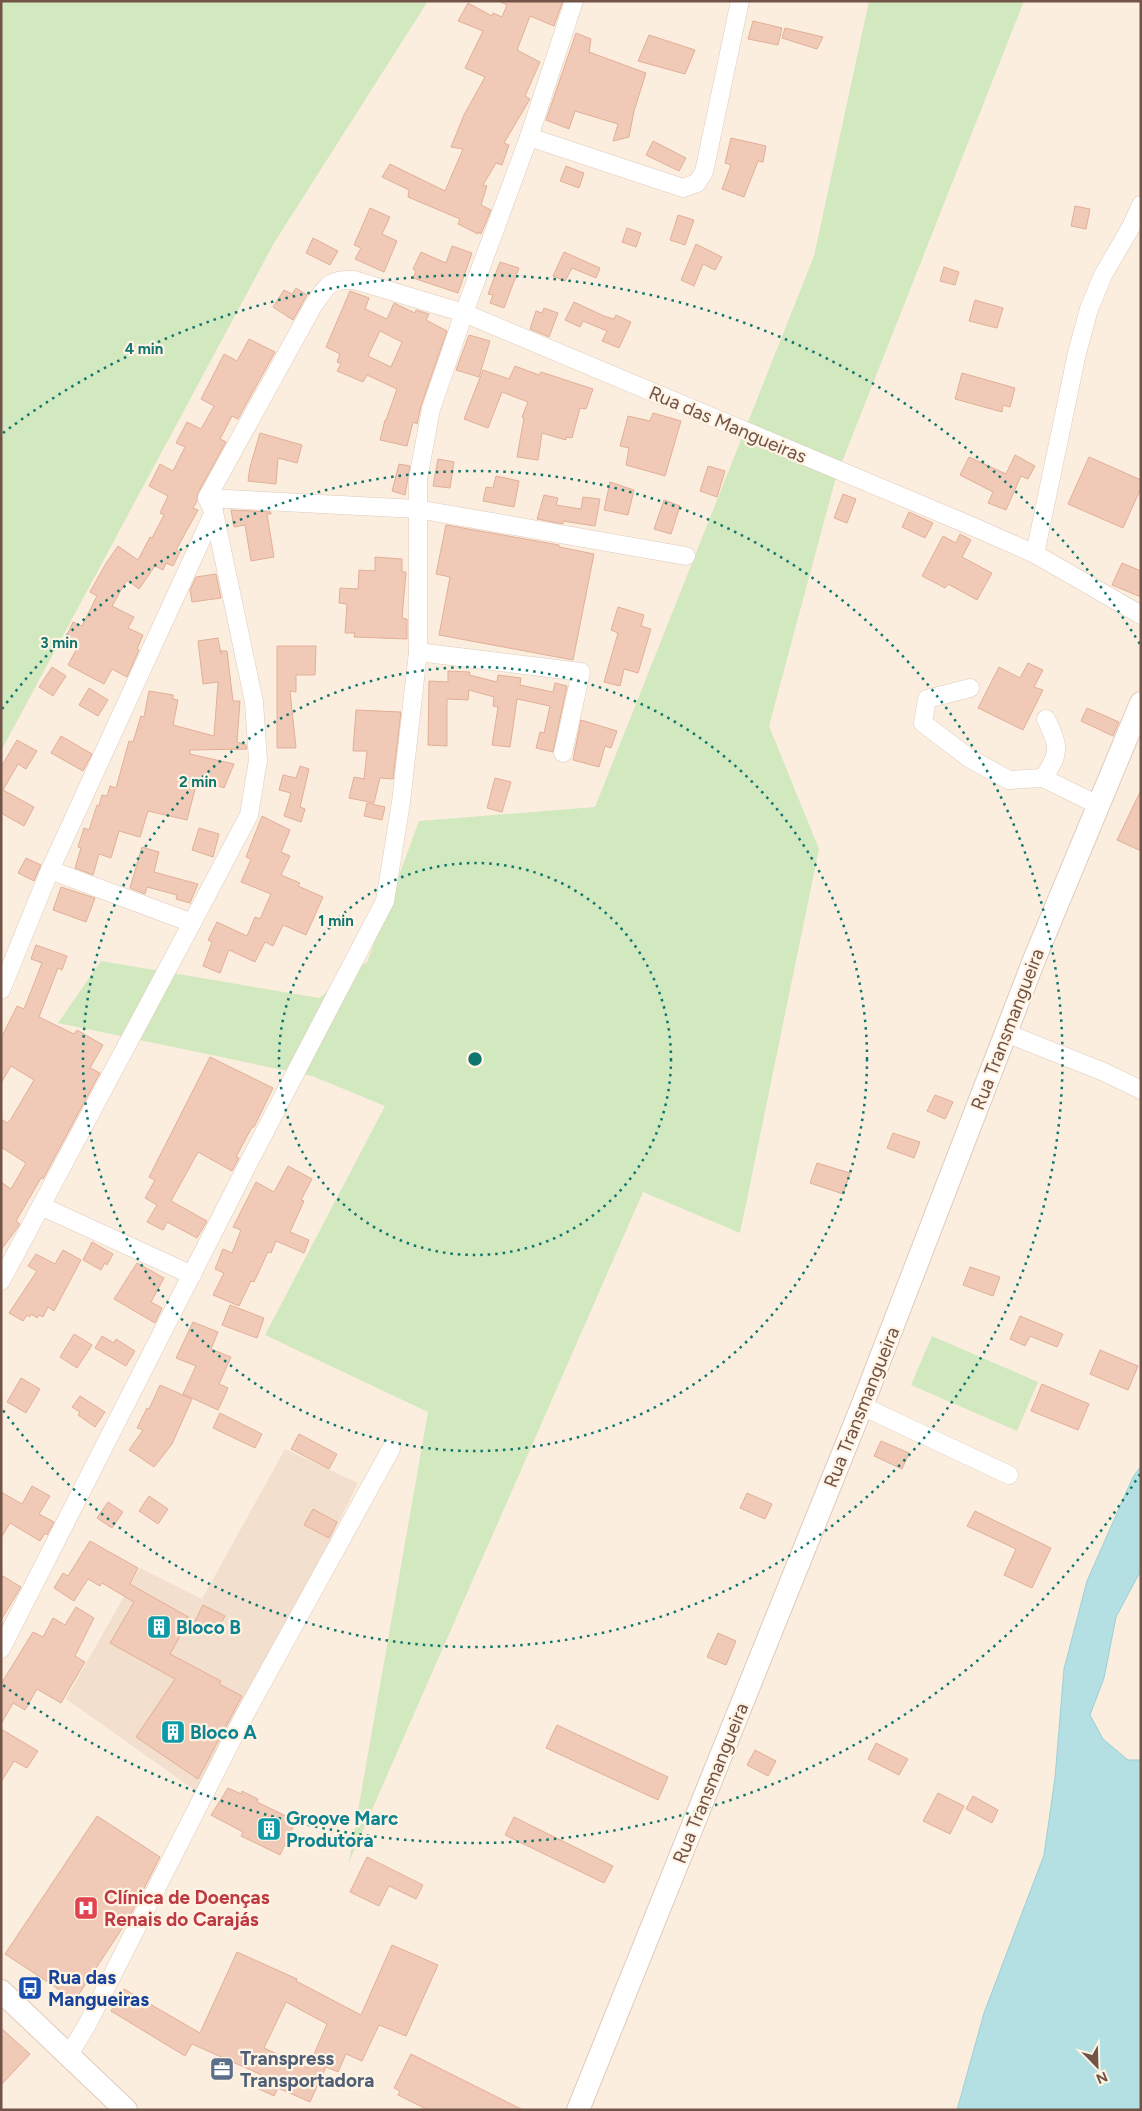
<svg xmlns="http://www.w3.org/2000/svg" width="1142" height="2111" font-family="Figtree,sans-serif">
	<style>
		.residential { fill: #f3dfcd }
		.green { fill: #d2e8be }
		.water { fill: #b4e0e4; stroke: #9bd0d5 }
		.building { fill: #f0cab7; stroke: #e2af97; fill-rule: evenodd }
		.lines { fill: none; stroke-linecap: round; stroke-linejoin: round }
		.minor-casing { stroke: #dfcabb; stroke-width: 19 }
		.tertiary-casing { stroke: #dfcabb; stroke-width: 24 }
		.minor { stroke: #fff; stroke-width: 18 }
		.tertiary { stroke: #fff; stroke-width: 22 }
		.ring { fill: none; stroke: #0f766e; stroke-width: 2.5; stroke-dasharray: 2.5 5 }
		.labels { text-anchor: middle; stroke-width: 4.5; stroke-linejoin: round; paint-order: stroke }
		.street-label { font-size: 19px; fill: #715347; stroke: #fff3e4 }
		.culture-label { font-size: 19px; font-weight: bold; fill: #0d838f; stroke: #fff3e4; text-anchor: start }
		.health-label { font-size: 19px; font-weight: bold; fill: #be3a42; stroke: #fff3e4; text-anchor: start }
		.transit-label { font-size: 19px; font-weight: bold; fill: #164399; stroke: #fff3e4; text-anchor: start }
		.service-label { font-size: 19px; font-weight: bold; fill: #4e5e75; stroke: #fff3e4; text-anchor: start }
		.centre { fill: #0f766e; stroke: #fff3e4; stroke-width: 2.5 }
		.ring-label { font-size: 15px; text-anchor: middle; font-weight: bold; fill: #0f766e; stroke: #fff3e4; stroke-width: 4.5; stroke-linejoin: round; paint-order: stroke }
	</style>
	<rect width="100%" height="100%" fill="#fbeedf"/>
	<polygon class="residential" points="285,1449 358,1483 203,1796 66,1699 140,1568 202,1599"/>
	<g class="green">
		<polygon points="1,1 428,1 274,243 1,751"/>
		<polygon points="869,1 1024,1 836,477 769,726 819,849 740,1233 643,1192 349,1862 428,1412 265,1335 385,1106 312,1076 58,1023 101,961 319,998 367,962 419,821 595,807 814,256"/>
		<polygon points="932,1336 1038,1382 1017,1431 911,1385"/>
	</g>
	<polygon class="water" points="1141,1466 1141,1570 1116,1617 1104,1678 1090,1715 1103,1739 1128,1760 1141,1760 1141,2110 957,2110 984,2013 1044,1855 1055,1778 1064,1669 1087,1581 1133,1477"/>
	<g class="building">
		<polygon points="499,1 563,1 554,26 530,16 517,50 540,62 525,96 530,99 504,143 509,145 502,165 496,163 483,185 487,186 481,205 491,210 481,234 478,232 478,234 458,224 460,219 408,197 409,190 382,177 390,164 445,191 463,149 451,147 464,115 485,77 465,68 483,31 458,21 468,3 492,16 493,13 502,17 507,5"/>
		<polygon points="753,21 782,28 778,45 748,39"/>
		<polygon points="785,28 823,37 817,49 782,38"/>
		<polygon points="576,33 591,39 589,52 646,73 634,111 629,137 613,141 618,124 575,111 569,129 546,120"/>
		<polygon points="649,35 695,50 685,74 638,61"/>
		<polygon points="731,138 766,146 763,162 758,161 744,197 722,189 731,165 725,163"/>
		<polygon points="653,141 686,158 679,171 646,155"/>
		<polygon points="566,166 584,173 579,188 560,181"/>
		<polygon points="1075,206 1090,209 1086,229 1071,226"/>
		<polygon points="370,208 390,217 382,234 397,241 384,272 355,259 361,248 354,245"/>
		<polygon points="678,215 694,220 685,245 670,240"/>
		<polygon points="627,228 641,233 636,247 622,242"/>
		<polygon points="313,238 338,251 330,265 306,253"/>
		<polygon points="696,244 722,257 715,270 703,264 694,286 681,280"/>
		<polygon points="452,246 472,253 458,293 413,278 416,271 413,269 421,252 446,263"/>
		<polygon points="564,252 600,268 596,278 572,268 565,281 553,276"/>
		<polygon points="500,262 519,268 504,308 490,303 493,295 488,294"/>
		<polygon points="944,267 959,272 955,285 940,281"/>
		<polygon points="296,288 307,295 293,320 273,307 284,290 292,294"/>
		<path d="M 350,291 L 369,298 L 365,309 L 387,319 L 394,303 L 415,313 L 416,310 L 429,314 L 426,320 L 447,331 L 421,406 L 417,424 L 413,422 L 407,446 L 380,440 L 385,420 L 386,420 L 397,389 L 367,375 L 363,382 L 337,371 L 341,364 L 337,362 L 340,354 L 326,347 ZM 380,331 L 402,342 L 391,367 L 368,356 Z"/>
		<polygon points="975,300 1003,308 997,328 969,321"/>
		<polygon points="574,302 604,316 614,319 616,315 631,322 619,348 602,341 607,331 583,321 580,327 565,320"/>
		<polygon points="544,308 558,313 549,337 530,329 536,311 542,313"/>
		<polygon points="469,335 490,341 479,377 456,370"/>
		<polygon points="249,339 275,352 238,419 232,416 220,439 226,442 198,493 197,501 193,508 198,510 176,550 180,552 173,566 166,563 163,570 155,566 139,589 127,580 112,606 134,617 128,628 143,635 137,649 139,650 127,677 112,669 104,684 68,665 76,650 63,644 73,622 82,626 97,596 90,592 105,565 118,546 138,560 150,537 152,538 164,515 160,513 168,496 149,486 160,464 173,471 185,447 176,443 187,422 201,429 214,406 201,399 224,354 237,361"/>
		<polygon points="515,366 539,375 541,372 593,389 586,409 580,408 572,438 566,437 566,440 542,433 538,460 517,457 524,418 522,417 528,402 502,392 488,428 464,419 483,370 509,379"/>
		<polygon points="962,373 1015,388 1010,407 1003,405 1002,412 955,399"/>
		<polygon points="653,413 681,421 665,476 626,465 629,448 620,446 628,416 650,421"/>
		<polygon points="260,433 302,445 297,463 278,458 276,484 248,481 250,467"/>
		<polygon points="1015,455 1035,466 1028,479 1021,476 1006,510 988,503 993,492 960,475 969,457 1006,474"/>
		<polygon points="1089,457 1141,480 1141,488 1123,528 1068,504"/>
		<polygon points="438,459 454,462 450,488 433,486"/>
		<polygon points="399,464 410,466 405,495 392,491"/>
		<polygon points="708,466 725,471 717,497 700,491"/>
		<polygon points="496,476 519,481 514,507 483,501 486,487 493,488"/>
		<polygon points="610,482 634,490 628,515 604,510"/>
		<polygon points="843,494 856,499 847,523 834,518"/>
		<polygon points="544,495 558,498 556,505 581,509 583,497 600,499 595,526 563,521 563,524 537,519"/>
		<polygon points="664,500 680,506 671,534 654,529"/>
		<polygon points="231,510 271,512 271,514 267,514 274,557 251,561 245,525 234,527"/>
		<polygon points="909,512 933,523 925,538 902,527"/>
		<polygon points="446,525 559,545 559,547 594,554 573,660 439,635 450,577 436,574"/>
		<polygon points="960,534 971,540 962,557 992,573 977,600 948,584 945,588 922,576 943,536 956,543"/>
		<polygon points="375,557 402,559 402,572 406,572 402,618 407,619 407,639 354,637 355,633 345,633 347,604 339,603 340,588 358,589 359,570 375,571"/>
		<polygon points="1122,563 1141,571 1141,597 1112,585"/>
		<polygon points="216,574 221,598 192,602 190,590 196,577"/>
		<polygon points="618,607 644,615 641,626 651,629 638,673 624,669 620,686 604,682 618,633 611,630"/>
		<polygon points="218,638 221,654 221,651 227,651 233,701 240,701 237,742 246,745 247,749 190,750 190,754 234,764 224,788 198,778 187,820 148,811 140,837 119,831 111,858 99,854 93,875 75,868 81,848 78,847 84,828 89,830 97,805 99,806 102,795 107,796 110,786 116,788 129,741 133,742 141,716 144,717 149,691 173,695 173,699 178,700 173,725 214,736 218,682 203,684 198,641"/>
		<polygon points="277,646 316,646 315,675 296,675 296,692 290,691 296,748 277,748"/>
		<polygon points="1028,663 1043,670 1034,687 1043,690 1023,730 978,708 999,667 1020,678"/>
		<polygon points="52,667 66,676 53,696 39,687"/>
		<polygon points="448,671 470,672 469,675 497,682 498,675 521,678 520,685 553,692 555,683 567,686 553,752 536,748 540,732 544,733 550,706 517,699 510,747 492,745 498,707 493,706 494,697 469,690 468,700 447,699 447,746 428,745 429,681 448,682"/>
		<polygon points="89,688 108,700 98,716 79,705"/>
		<polygon points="1087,708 1119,722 1113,736 1081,721"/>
		<polygon points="356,710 401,712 393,779 380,778 374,803 349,798 354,777 364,779 367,751 353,751"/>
		<polygon points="581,720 617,731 611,748 605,746 599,767 573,760"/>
		<polygon points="61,736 92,754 83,771 51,753"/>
		<polygon points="17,740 37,751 26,769 18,764 3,790 34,807 24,826 1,813 1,767"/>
		<polygon points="300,766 309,769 300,807 305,809 301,822 284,816 291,793 279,790 283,775 296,778"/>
		<polygon points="495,778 511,782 502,812 487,808"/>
		<polygon points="1141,790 1141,851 1117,840"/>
		<polygon points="367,803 385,807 382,820 364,816"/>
		<polygon points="262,816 290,830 281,852 290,856 281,875 300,883 298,886 323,897 306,935 283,925 273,946 265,942 255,962 229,950 220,973 203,966 212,942 208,940 217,922 247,936 255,917 260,919 271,894 241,882 251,859 246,857"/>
		<polygon points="199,828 219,834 213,857 192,850"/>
		<polygon points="142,847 159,852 154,872 198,884 190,903 176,899 177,895 147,887 145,894 130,888"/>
		<polygon points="26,858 41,865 34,881 18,873"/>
		<polygon points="61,887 95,898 86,922 53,910"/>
		<polygon points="36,945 67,956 62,970 58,968 39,1017 74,1034 77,1030 103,1045 90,1068 100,1073 43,1179 41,1178 16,1221 20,1224 15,1231 1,1250 1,1182 11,1189 26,1163 1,1147 1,1119 7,1123 11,1119 34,1080 11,1066 1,1083 1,1038 17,1006 24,1009 42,963 31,959"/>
		<polygon points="210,1057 273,1088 254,1127 252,1127 236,1157 239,1158 232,1171 198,1152 171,1201 207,1221 197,1238 167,1222 163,1230 147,1222 157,1205 145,1198 155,1180 149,1177"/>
		<polygon points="935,1095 953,1102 945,1119 927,1111"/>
		<polygon points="893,1133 920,1142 914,1158 887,1148"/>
		<polygon points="817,1163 850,1173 843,1194 810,1183"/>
		<polygon points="288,1166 312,1179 301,1200 304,1201 290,1232 309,1240 304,1253 276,1241 271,1253 268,1252 254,1282 251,1281 239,1306 213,1295 224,1273 215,1269 223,1249 232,1253 241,1230 233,1227 256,1182 274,1192"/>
		<polygon points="92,1242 113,1254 107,1265 105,1263 101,1270 83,1260"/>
		<polygon points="63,1250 81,1260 54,1311 48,1307 43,1317 39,1315 37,1318 31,1314 30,1317 27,1315 23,1321 9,1313 37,1271 28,1266 36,1254 55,1264"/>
		<polygon points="137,1263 164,1278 151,1302 162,1308 155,1323 114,1299"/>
		<polygon points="970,1267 1000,1277 993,1296 963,1285"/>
		<polygon points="230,1305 264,1318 257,1338 222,1325"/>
		<polygon points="1020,1316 1063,1334 1057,1347 1030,1336 1025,1346 1010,1339"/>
		<polygon points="193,1322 218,1332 211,1349 231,1357 219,1384 228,1388 218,1410 183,1394 196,1366 176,1358"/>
		<polygon points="74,1334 92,1345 77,1368 60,1357"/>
		<polygon points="102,1336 114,1343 116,1339 135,1351 126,1366 95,1348"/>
		<polygon points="1100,1350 1138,1366 1128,1390 1090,1374"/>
		<polygon points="21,1378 40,1389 26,1413 7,1402"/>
		<polygon points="1042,1384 1089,1404 1078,1430 1031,1411"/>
		<polygon points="160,1385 192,1399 172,1444 154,1467 129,1450 143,1430 137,1428 147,1408 149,1409"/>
		<polygon points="80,1396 105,1412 95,1427 78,1415 80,1412 72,1407"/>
		<polygon points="220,1413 262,1434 255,1448 213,1428"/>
		<polygon points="299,1434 337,1454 329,1469 291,1449"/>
		<polygon points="881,1441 909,1453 902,1469 874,1456"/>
		<polygon points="32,1486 50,1496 39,1514 54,1522 47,1535 45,1533 40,1541 10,1523 1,1538 1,1492 22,1504"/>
		<polygon points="747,1493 772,1504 765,1519 740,1508"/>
		<polygon points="149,1496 168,1509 158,1524 139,1511"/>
		<polygon points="108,1502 123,1512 112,1528 97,1518"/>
		<polygon points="313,1509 337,1522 329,1538 304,1525"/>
		<polygon points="975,1511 1051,1548 1032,1588 1004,1575 1016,1549 967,1526"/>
		<polygon points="90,1541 138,1568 130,1584 190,1618 170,1654 221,1681 219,1684 242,1696 198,1779 136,1737 175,1679 110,1643 134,1602 102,1583 100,1586 88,1579 74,1601 54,1588 63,1573 68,1576"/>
		<polygon points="1,1575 21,1587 1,1620"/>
		<polygon points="203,1605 225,1616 214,1635 193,1625"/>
		<polygon points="76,1607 94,1618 75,1656 85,1662 61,1703 37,1689 25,1710 13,1703 1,1724 1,1684 33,1632 43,1637 53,1618 65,1625"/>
		<polygon points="718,1633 736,1641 726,1665 707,1657"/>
		<polygon points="557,1725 668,1777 658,1800 546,1748"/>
		<polygon points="1,1729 38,1751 27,1768 14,1761 1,1782"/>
		<polygon points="876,1743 908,1759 899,1775 868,1759"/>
		<polygon points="755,1750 776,1761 768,1776 747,1765"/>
		<polygon points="228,1788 241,1794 242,1791 258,1799 257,1802 296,1821 280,1855 241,1836 243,1832 211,1815"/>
		<polygon points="938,1793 964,1806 950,1834 923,1821"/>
		<polygon points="973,1796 998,1810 992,1823 966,1809"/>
		<polygon points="97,1816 160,1857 129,1918 75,2000 5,1954"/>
		<polygon points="514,1817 613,1866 604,1883 505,1835"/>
		<polygon points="367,1857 423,1885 416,1899 389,1886 379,1906 350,1892"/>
		<path d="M 392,1945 L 438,1965 L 406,2036 L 379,2025 L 362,2061 L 346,2054 L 338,2072 L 326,2067 L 310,2102 L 278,2088 L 274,2096 L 259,2089 L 264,2076 L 192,2044 L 185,2056 L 111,2011 L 124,1989 L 200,2033 L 237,1952 L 297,1979 L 296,1981 L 361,2015 ZM 286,2002 L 327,2024 L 308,2068 L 264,2048 Z"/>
		<polygon points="1,2028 30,2054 1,2085"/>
		<polygon points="411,2054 523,2110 428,2110 398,2095 400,2091 394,2088"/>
	</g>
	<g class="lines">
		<defs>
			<g id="minor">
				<polyline points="529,137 683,188 697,183 704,172 740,1"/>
				<polyline points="207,498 417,509 686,556"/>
				<polyline points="1035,554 1077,353 1089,309 1103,275 1131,227 1141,205"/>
				<polyline points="418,652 581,672 563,753"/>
				<polyline points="970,688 927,699 923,723 969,758 1009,780 1043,778 1098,805"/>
				<path d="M 1043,778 C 1061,753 1059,746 1046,719"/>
				<polyline points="50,870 192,923 249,815 258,760 254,702 214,512"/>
				<path d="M 1,990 L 50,870 L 214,512 L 207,498 L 313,306 C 327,286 328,279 354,280 L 464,313 L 974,527 L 1035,554 L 1141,615"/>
				<polyline points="1006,1033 1104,1072 1141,1090"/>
				<polyline points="41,1206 192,1275"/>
				<polyline points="1,1281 192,923"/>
				<polyline points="862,1406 1009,1475"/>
				<polyline points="1,1649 250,1160 385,901 401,802 418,652 418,479 431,409 464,313 529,137 574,1"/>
				<polyline points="69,2055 88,2023 244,1716 391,1449"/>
			</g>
			<g id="tertiary">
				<polyline points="1,1991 126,2110"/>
				<polyline points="578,2110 862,1406 1034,960 1141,703"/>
			</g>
		</defs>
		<use href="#minor" class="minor-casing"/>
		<use href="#tertiary" class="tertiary-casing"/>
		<use href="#minor" class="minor"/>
		<use href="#tertiary" class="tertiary"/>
	</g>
	<g class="ring">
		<circle cx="475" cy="1059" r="196"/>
		<circle cx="475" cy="1059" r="392"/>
		<path d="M2 709A588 588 0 1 1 2 1409"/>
		<path d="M1140 1474A784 784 0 0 1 3 1685M3 433A784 784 0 0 1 1140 644"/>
	</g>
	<defs>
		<symbol id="building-square" viewBox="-11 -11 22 22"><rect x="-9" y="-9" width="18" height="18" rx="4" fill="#0f9aa8" stroke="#fff3e4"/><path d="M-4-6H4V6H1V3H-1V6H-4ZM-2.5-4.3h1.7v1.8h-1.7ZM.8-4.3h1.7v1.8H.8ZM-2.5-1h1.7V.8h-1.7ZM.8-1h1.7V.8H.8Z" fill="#fff"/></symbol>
		<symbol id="hospital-square" viewBox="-11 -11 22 22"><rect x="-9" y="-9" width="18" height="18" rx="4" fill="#e0444e" stroke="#fff3e4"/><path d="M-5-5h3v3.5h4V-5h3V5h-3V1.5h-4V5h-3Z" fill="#fff"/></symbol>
		<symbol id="bus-square" viewBox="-11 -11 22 22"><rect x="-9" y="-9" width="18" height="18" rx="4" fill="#1a4fb4" stroke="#fff3e4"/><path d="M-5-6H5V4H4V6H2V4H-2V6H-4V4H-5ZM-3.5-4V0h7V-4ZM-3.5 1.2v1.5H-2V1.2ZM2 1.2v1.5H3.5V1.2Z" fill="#fff"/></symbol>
		<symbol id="office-square" viewBox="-11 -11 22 22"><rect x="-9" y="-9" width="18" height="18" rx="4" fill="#5c6f8a" stroke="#fff3e4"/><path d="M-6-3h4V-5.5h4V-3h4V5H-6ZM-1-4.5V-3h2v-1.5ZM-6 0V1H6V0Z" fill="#fff"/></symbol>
	</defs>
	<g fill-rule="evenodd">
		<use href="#building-square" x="145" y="1613" width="28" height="28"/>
		<use href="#building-square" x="159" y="1718" width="28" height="28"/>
		<use href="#building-square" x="255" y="1815" width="28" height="28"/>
		<use href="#hospital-square" x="72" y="1894" width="28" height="28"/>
		<use href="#bus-square" x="16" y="1974" width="28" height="28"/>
		<use href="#office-square" x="208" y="2055" width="28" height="28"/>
	</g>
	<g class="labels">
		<g class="street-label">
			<text transform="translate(728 424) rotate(23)" y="7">Rua das Mangueiras</text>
			<text transform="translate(1007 1029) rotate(-69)" y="7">Rua Transmangueira</text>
			<text transform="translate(861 1407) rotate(-68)" y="7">Rua Transmangueira</text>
			<text transform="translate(710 1783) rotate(-68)" y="7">Rua Transmangueira</text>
		</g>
		<g class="culture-label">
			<text x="176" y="1634">Bloco B</text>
			<text x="190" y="1739">Bloco A</text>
			<text x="286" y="1825">Groove Marc<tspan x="286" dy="22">Produtora</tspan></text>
		</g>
		<g class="health-label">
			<text x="104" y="1904">Clínica de Doenças<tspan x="104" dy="22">Renais do Carajás</tspan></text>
		</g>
		<g class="transit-label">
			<text x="48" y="1984">Rua das<tspan x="48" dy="22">Mangueiras</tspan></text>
		</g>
		<g class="service-label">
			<text x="240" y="2065">Transpress<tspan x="240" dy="22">Transportadora</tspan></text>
		</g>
	</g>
	<circle cx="475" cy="1059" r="8" class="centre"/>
	<g class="ring-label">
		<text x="144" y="354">4 min</text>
		<text x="59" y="648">3 min</text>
		<text x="198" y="787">2 min</text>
		<text x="336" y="926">1 min</text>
	</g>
	<rect width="1142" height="2111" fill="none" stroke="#715347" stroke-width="5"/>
	<g transform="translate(1097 2066) rotate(157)" stroke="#fff3e4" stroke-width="4" paint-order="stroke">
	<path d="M0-4L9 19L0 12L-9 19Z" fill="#715347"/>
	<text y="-8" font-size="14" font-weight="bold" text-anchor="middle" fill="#715347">N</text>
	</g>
</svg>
